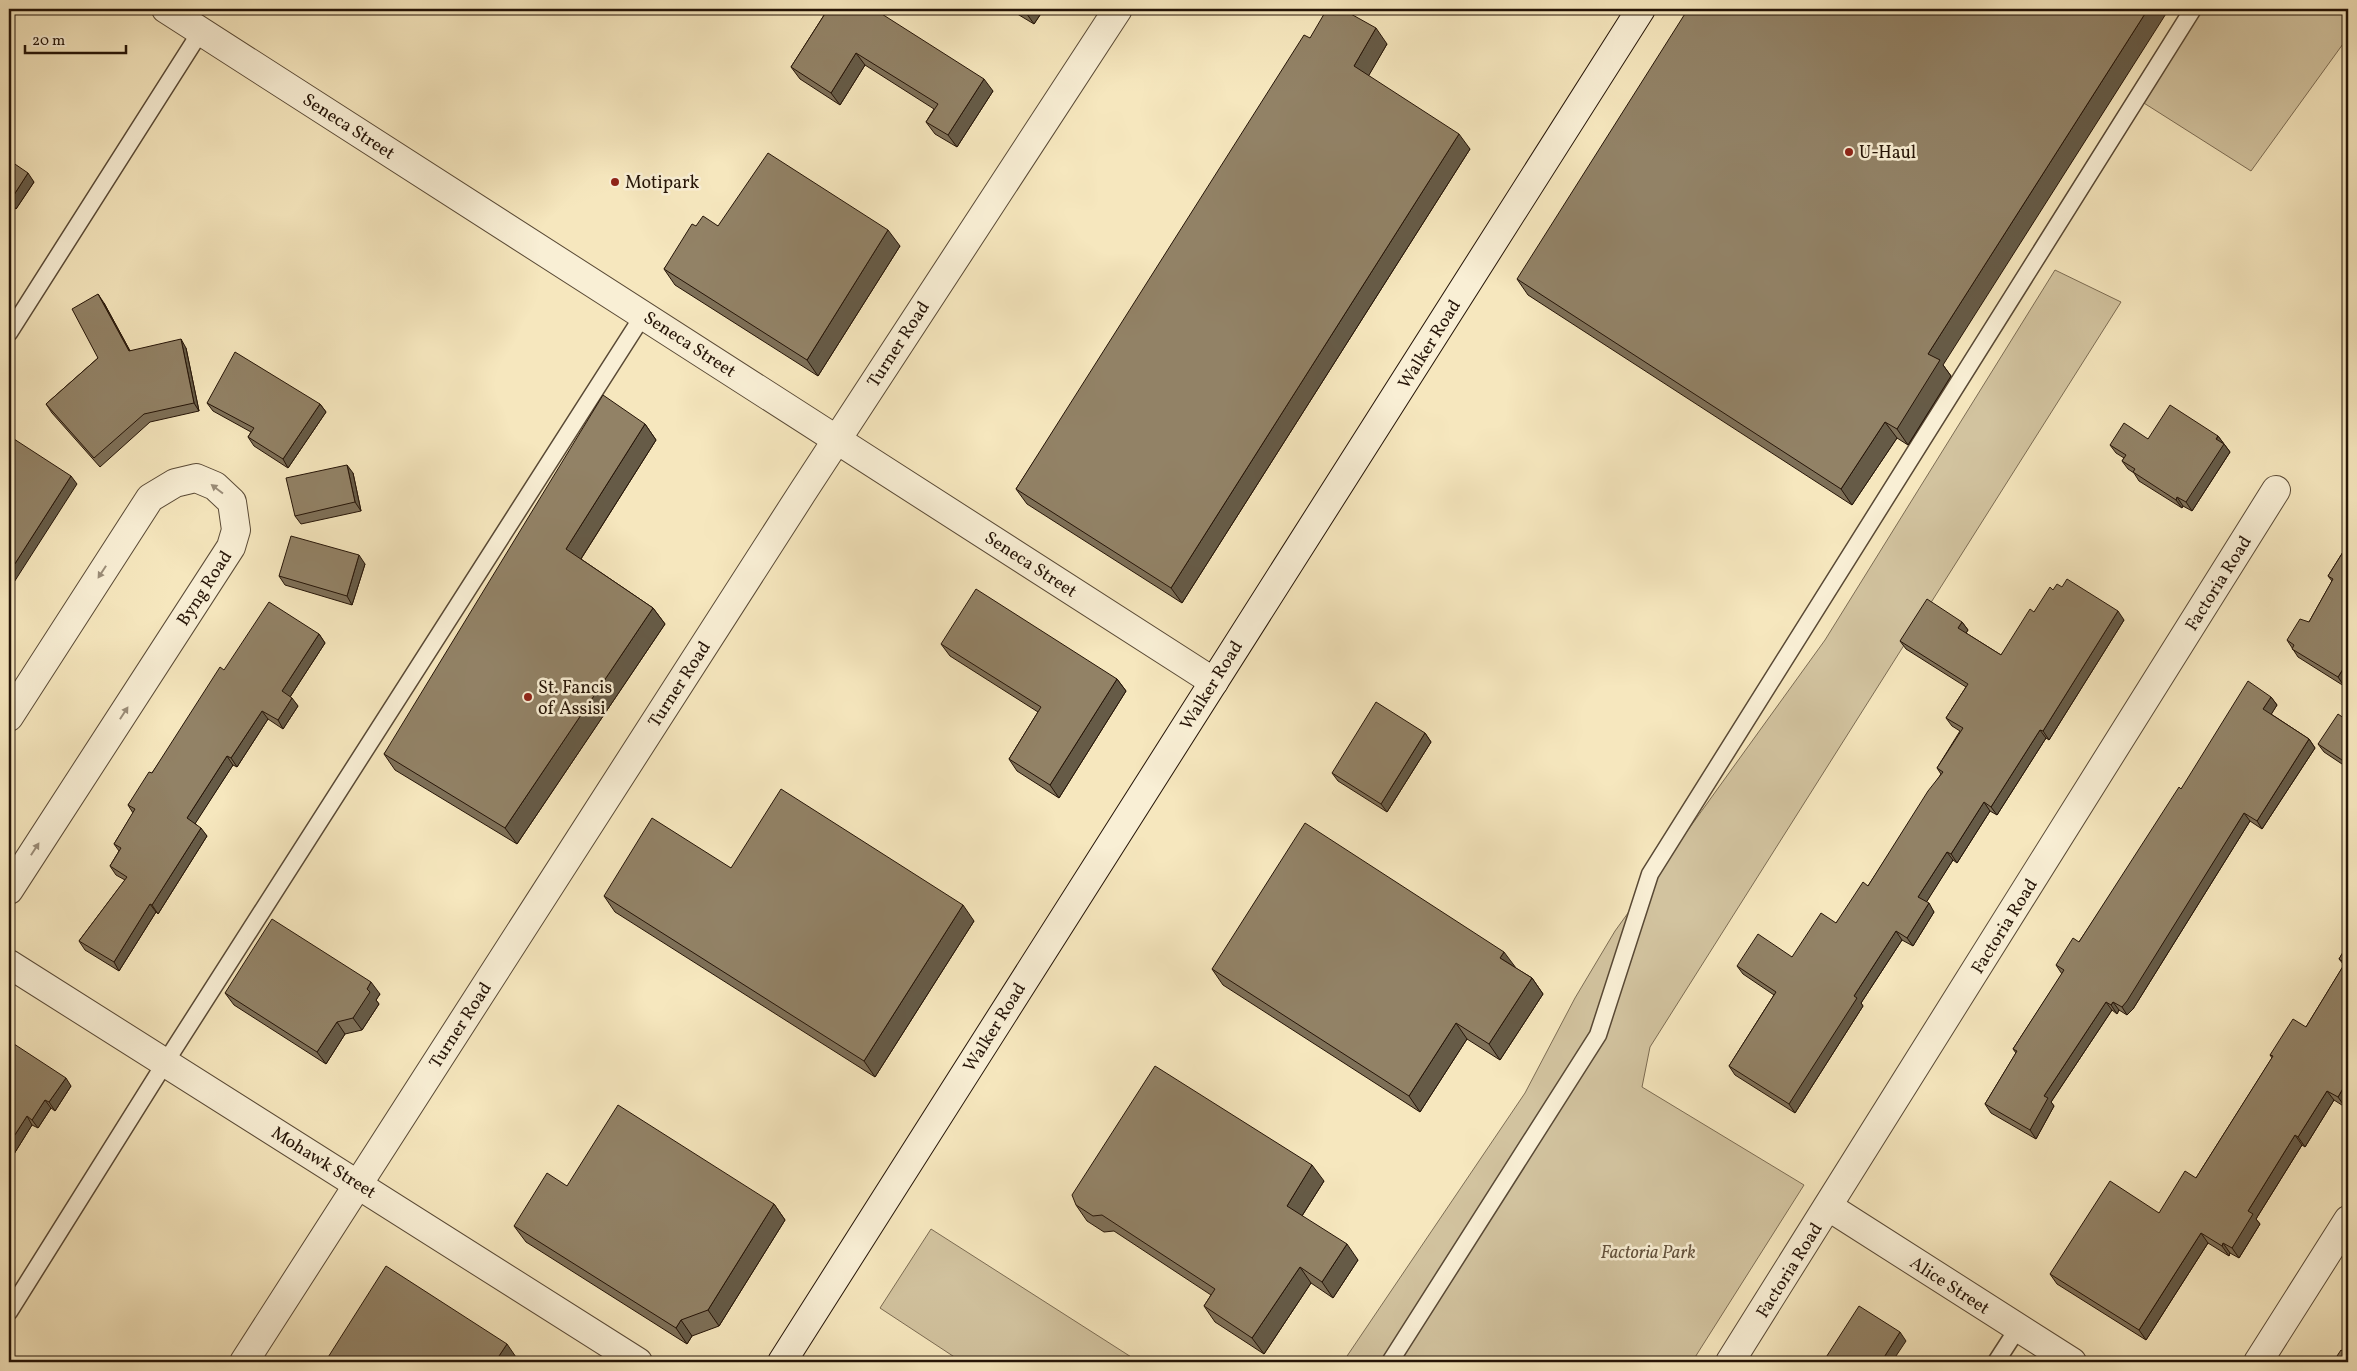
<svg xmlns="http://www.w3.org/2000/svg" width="2357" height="1371" font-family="Vollkorn,serif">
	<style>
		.green { fill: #d2c39f; stroke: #7c6c53 }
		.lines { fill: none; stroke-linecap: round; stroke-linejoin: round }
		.service-casing { stroke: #594935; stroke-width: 19 }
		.minor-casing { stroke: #594935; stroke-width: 30 }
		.secondary-casing { stroke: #251407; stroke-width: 30 }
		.service { stroke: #f9efd5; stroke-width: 16 }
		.minor { stroke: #f9efd5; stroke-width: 28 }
		.secondary { stroke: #f9efd5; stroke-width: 28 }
		.wall { fill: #7e7058; stroke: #251407 }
		.shaded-wall { fill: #665b47; stroke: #251407 }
		.building { fill: #928266; stroke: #251407 }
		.oneway { fill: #9a8c78 }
		.poi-dot { fill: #8f2418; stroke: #f9efd5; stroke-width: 2 }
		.labels { text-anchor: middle; stroke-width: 5; stroke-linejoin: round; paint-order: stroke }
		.street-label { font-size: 18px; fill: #251407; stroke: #f9efd5 }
		.poi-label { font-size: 18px; fill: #251407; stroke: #f9efd5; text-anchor: start }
		.park-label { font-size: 18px; font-style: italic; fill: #62513c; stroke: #f9efd5 }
	</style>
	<rect width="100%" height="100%" fill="#f6e7be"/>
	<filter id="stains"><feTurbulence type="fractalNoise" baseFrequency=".004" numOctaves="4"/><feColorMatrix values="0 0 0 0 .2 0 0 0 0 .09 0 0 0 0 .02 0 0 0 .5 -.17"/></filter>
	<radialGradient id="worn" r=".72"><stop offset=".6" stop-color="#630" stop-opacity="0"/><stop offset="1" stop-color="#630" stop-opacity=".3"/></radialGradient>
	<g class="green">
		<polygon points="2193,9 2348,9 2348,37 2251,171 2136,98"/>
		<polygon points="2055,270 2121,302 1650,1047 1642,1087 1804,1185 1692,1362 1343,1362 1525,1093 1575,998 1615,931 1825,640"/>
		<polygon points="931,1229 1139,1362 962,1362 880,1308"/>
	</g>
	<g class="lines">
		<defs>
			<g id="service">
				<polyline points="9,333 201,31"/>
				<polyline points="9,1312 165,1063 644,314"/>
				<polyline points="1390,1362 1598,1035 1650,874 2193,9"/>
				<polyline points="1996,1362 2018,1328"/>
			</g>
			<g id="minor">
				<polyline points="166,9 1214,682"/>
				<polyline points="9,717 150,498 175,483 196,478 215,486 232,502 236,530 231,547 9,890"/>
				<polyline points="9,964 638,1362"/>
				<polyline points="1829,1207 2072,1362"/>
				<polyline points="244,1362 802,493 1118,9"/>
				<polyline points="1730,1362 2276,490"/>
				<polyline points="2258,1362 2348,1220"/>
			</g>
			<polyline id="secondary" points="782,1362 1641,9"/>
		</defs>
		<use href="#service" class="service-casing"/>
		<use href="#minor" class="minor-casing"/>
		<use href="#secondary" class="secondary-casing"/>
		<use href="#service" class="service"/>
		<use href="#minor" class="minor"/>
		<use href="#secondary" class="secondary"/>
	</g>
	<g class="wall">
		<polygon points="828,9 993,91 957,147 935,134 926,122 934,109 865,65 840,105 800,79 791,67"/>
		<polygon points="1009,9 1044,9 1034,24"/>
		<polygon points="1310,38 1387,44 1368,76 1470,149 1182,603 1027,504 1016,489"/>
		<polygon points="9,160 34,182 16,209 9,205"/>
		<polygon points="696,226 718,226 900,246 818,376 675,285 664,269"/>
		<polygon points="1517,279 1943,365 1951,376 1908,445 1897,438 1852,505 1528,295"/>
		<polygon points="104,303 130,351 186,348 199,411 150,422 100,467 52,413 46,404 98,358"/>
		<polygon points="207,403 320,404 326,412 288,468 254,446 248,437 251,432 213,411"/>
		<polygon points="645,424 656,440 581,559 653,608 665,624 517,844 395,770 384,754"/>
		<polygon points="2218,436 2230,452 2192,511 2183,506 2182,508 2139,481 2134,473 2128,469 2122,461 2124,458 2116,453 2110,445 2148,439"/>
		<polygon points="353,473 361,511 301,524 295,516"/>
		<polygon points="2348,544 2344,686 2298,657 2287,640 2309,622 2332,581 2328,576"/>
		<polygon points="365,564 352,605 285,585 279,576"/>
		<polygon points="2053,590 2124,620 2049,740 2046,738 1997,815 1990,811 1957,863 1953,860 1926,902 1934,912 1913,946 1902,940 1861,1003 1863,1006 1795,1113 1735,1075 1729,1066 1774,995 1743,974 1737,966 1792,957 1836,923 1868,886 1941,774 1937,768 1960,731 1952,726 1946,718 1966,687 1906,649 1900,641 1962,622 1968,630 1966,633 2001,655 2034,612"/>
		<polygon points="319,634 325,643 290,697 298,706 283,729 268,719 237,767 233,765 195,823 207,836 158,914 156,912 119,971 85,950 79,941 125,880 116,875 110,866 119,851 114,844 133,813 128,805 152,773 224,670"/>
		<polygon points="941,644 1117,679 1126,691 1059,798 1017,771 1009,759 1038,712 950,656"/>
		<polygon points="2271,697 2277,705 2271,714 2309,739 2315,748 2262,829 2250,821 2133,1009 2127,1015 2119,1010 2117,1014 2112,1010 2051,1102 2054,1106 2036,1139 1991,1113 1985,1104 2016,1053 2013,1049 2062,974 2056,965 2079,942 2181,789"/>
		<polygon points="2348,721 2348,768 2324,752 2318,744"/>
		<polygon points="1425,733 1431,742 1387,812 1338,781 1332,773"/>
		<polygon points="731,868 974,921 875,1077 615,912 604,896"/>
		<polygon points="2348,944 2348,1101 2345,1107 2334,1100 2305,1147 2302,1145 2256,1219 2260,1224 2239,1258 2230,1253 2229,1256 2208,1243 2146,1340 2057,1284 2050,1274 2159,1213 2196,1178 2272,1058 2270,1055 2306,1027 2344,965 2339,959"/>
		<polygon points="1514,967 1532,978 1543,994 1500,1060 1467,1039 1420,1112 1223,985 1212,969"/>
		<polygon points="225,993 380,994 376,1000 379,1004 362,1030 345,1034 326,1064 234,1005"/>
		<polygon points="9,1046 71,1086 55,1111 51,1108 38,1128 32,1125 9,1162"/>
		<polygon points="1324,1181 1302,1216 1358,1260 1333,1298 1311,1283 1264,1354 1215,1322 1204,1306 1211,1295 1114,1231 1104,1232 1087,1221 1076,1205"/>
		<polygon points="567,1186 774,1204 785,1220 719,1326 692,1336 687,1344 526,1242 514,1226"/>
	</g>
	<g class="shaded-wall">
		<polygon points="1025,9 1044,9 1034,24 1024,10"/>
		<polygon points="2148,9 2169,9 1943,365 1951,376 1908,445 1897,429 1928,354"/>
		<polygon points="1376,28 1387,44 1365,82 1354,66"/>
		<polygon points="856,53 865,65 840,105 831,93"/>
		<polygon points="984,79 993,91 957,147 948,135"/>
		<polygon points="1459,134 1470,149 1182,603 1171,588"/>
		<polygon points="28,173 34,182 16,209 10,201"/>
		<polygon points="888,230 900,246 818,376 807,360"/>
		<polygon points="98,294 104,303 135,360 129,351"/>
		<polygon points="181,339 186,348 199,411 194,403"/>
		<polygon points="320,404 326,412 288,468 283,459"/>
		<polygon points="1885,422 1897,438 1852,505 1841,489"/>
		<polygon points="645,424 656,440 577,565 566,549"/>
		<polygon points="2218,436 2230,452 2192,511 2186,502"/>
		<polygon points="347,465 353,473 361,511 355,502"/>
		<polygon points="71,476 77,484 9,590 9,573"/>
		<polygon points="2177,497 2183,506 2182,508 2176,500"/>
		<polygon points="359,555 365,564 352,605 347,596"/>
		<polygon points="653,608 665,624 517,844 505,828"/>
		<polygon points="2118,611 2124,620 2049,740 2043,731"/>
		<polygon points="1962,622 1968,630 1964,636 1958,628"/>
		<polygon points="319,634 325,643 288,700 282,691"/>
		<polygon points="2348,661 2348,679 2344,686 2338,677"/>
		<polygon points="1117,679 1126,691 1059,798 1050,785"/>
		<polygon points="2271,697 2277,705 2269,718 2263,709"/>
		<polygon points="292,698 298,706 283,729 278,720"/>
		<polygon points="262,711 268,719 237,767 231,758"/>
		<polygon points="2040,730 2046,738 1997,815 1991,807"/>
		<polygon points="1425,733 1431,742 1387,812 1381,804"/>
		<polygon points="2309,739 2315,748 2262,829 2257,821"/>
		<polygon points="227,756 233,765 193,827 187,818"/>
		<polygon points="1984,802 1990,811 1957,863 1951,854"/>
		<polygon points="2244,813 2250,821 2133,1009 2127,1015 2122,1007"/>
		<polygon points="201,828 207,836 158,914 152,905"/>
		<polygon points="1947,852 1953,860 1924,906 1918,897"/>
		<polygon points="1929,903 1934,912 1913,946 1907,938"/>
		<polygon points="150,904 156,912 119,971 114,962"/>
		<polygon points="963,905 974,921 875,1077 864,1061"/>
		<polygon points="1896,931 1902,940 1861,1003 1863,1006 1795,1113 1789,1104 1854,996"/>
		<polygon points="1504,952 1516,968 1500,958"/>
		<polygon points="1532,978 1543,994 1500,1060 1489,1044"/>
		<polygon points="371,982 380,994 376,1000 379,1004 362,1030 353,1018 367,989"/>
		<polygon points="2106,1002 2112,1010 2051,1102 2054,1106 2036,1139 2030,1130 2044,1096"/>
		<polygon points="2113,1002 2119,1010 2117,1014 2111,1005"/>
		<polygon points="337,1022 345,1034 326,1064 317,1052"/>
		<polygon points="1456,1023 1467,1039 1420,1112 1409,1096"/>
		<polygon points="66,1078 71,1086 55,1111 49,1102"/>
		<polygon points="2348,1080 2348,1101 2345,1107 2338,1097"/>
		<polygon points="2327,1091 2334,1100 2305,1147 2298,1137"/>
		<polygon points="45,1100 51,1108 38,1128 32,1120"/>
		<polygon points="27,1116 32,1125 9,1162 9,1144"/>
		<polygon points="2295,1135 2302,1145 2256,1219 2260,1224 2239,1258 2232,1248 2248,1211"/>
		<polygon points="1312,1165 1324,1181 1298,1222 1287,1206"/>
		<polygon points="774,1204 785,1220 719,1326 708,1310"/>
		<polygon points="2201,1233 2208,1243 2146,1340 2139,1330"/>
		<polygon points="2223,1243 2230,1253 2229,1256 2222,1246"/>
		<polygon points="1347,1244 1358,1260 1333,1298 1322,1282"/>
		<polygon points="1300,1267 1311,1283 1264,1354 1252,1338"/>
		<polygon points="681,1320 692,1336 687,1344 676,1328"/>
		<polygon points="1900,1332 1906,1341 1892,1362 1881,1362"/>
		<polygon points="507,1344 518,1360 516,1362 495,1362"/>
	</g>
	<g class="building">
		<polygon points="828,9 874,9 984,79 948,135 926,122 938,104 856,53 831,93 791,67"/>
		<polygon points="1327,9 1342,9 1376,28 1354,66 1459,134 1171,588 1016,489 1304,35 1310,38"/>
		<polygon points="1688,9 2148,9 1928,354 1940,360 1897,429 1885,422 1841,489 1517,279"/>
		<polygon points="768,153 888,230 807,360 664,269 692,224 696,226 703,216 718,226"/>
		<polygon points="9,160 28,173 10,201 9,200"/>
		<polygon points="98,294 129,351 181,339 194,403 144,414 94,458 46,404 98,358 72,309"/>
		<polygon points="235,352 320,404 283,459 248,437 254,428 207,403"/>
		<polygon points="603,395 645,424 566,549 653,608 505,828 384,754"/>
		<polygon points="2170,405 2218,436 2216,439 2224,444 2186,502 2177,497 2176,500 2133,472 2135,469 2122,461 2126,455 2110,445 2124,423 2148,439"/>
		<polygon points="14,439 71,476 9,573 9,447"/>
		<polygon points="347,465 355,502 295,516 286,478"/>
		<polygon points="291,536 359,555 347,596 279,576"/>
		<polygon points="2348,544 2348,661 2338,677 2292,649 2294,645 2287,640 2300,619 2309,622 2333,579 2328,576"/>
		<polygon points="2067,579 2118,611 2043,731 2040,730 1991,807 1984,802 1951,854 1947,852 1918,897 1929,903 1907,938 1896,931 1854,996 1857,998 1789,1104 1729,1066 1776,992 1737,966 1758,934 1792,957 1821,913 1836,923 1863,882 1868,886 1928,791 1943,772 1937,768 1963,728 1946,718 1968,684 1900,641 1927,599 1962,622 1958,628 2001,655 2030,609 2034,612 2050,587 2053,590 2057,584 2062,587"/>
		<polygon points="976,589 1117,679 1050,785 1009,759 1041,707 941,644"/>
		<polygon points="269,602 319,634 282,691 292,698 278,720 262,711 231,758 227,756 187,818 201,828 152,905 150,904 114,962 79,941 127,877 110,866 121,848 114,844 135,809 128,805 149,772 152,773 220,667 224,670"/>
		<polygon points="2248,681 2271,697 2263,709 2309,739 2257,821 2244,813 2127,1001 2122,1007 2113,1002 2111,1005 2106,1002 2044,1096 2048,1098 2030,1130 1985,1104 2017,1051 2013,1049 2064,970 2056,965 2073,938 2079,942 2179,787 2181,789"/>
		<polygon points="1376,702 1425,733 1381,804 1332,773"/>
		<polygon points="2338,714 2348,721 2348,764 2318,744"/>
		<polygon points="781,789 963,905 864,1061 604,896 652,818 731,868"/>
		<polygon points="1305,823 1504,952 1500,958 1532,978 1489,1044 1456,1023 1409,1096 1212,969"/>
		<polygon points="272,919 371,982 367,989 370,992 353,1018 337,1022 317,1052 225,993"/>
		<polygon points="2348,944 2348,1080 2338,1097 2327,1091 2298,1137 2295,1135 2248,1211 2253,1214 2232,1248 2223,1243 2222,1246 2201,1233 2139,1330 2050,1274 2110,1181 2159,1213 2185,1171 2196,1178 2273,1056 2270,1055 2293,1019 2306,1027 2345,963 2339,959"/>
		<polygon points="11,1042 66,1078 49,1102 45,1100 32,1120 27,1116 9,1144 9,1046"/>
		<polygon points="1155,1066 1312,1165 1287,1206 1347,1244 1322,1282 1300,1267 1252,1338 1204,1306 1215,1289 1102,1215 1093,1216 1076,1205 1072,1195"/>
		<polygon points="618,1105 774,1204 708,1310 681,1320 676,1328 514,1226 547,1173 567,1186"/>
		<polygon points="386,1266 507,1344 495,1362 325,1362"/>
		<polygon points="1859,1306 1900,1332 1881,1362 1823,1362"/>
		<polygon points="2341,1350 2348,1355 2348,1362 2333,1362"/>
	</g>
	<defs><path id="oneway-solid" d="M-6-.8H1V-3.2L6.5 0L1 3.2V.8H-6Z" transform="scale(1.25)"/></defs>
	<g class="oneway">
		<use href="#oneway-solid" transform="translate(217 489) rotate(-143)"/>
		<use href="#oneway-solid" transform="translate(102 572) rotate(123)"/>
		<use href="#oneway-solid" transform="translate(124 713) rotate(-57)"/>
		<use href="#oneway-solid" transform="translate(35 849) rotate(-57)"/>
	</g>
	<g class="poi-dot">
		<circle cx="1849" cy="152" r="5"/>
		<circle cx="615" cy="182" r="5"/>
		<circle cx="528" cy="697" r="5"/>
	</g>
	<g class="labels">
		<g class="street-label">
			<text transform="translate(349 126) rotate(33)" y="6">Seneca Street</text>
			<text transform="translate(690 344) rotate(33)" y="6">Seneca Street</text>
			<text transform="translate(898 344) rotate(-57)" y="6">Turner Road</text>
			<text transform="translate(1429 344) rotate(-58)" y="6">Walker Road</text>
			<text transform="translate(1031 564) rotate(33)" y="6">Seneca Street</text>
			<text transform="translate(2218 583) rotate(-58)" y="6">Factoria Road</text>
			<text transform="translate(204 588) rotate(-57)" y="6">Byng Road</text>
			<text transform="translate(679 684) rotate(-57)" y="6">Turner Road</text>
			<text transform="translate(1211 685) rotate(-58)" y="6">Walker Road</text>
			<text transform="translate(2004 926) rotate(-58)" y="6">Factoria Road</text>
			<text transform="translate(460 1025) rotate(-57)" y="6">Turner Road</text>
			<text transform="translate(994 1027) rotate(-58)" y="6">Walker Road</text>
			<text transform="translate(324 1162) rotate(32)" y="6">Mohawk Street</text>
			<text transform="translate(1789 1270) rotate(-58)" y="6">Factoria Road</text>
			<text transform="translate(1950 1285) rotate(33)" y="6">Alice Street</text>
		</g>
		<g class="poi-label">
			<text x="1859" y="158">U-Haul</text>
			<text x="625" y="188">Motipark</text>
			<text x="538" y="693">St. Fancis<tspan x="538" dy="21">of Assisi</tspan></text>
		</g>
		<g class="park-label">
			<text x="1648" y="1258">Factoria Park</text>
		</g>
	</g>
	<rect width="2357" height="1371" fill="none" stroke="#f6e7be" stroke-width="30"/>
	<rect x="10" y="10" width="2337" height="1351" fill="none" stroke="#251407" stroke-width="2.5"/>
	<rect x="15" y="15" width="2327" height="1341" fill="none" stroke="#251407"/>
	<path d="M25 45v8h101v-8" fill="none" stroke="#251407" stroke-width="2.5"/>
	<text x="32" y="45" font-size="15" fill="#251407" stroke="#f9efd5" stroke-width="4" paint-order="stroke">20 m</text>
	<rect width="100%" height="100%" filter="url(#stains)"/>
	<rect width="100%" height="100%" fill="url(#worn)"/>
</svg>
